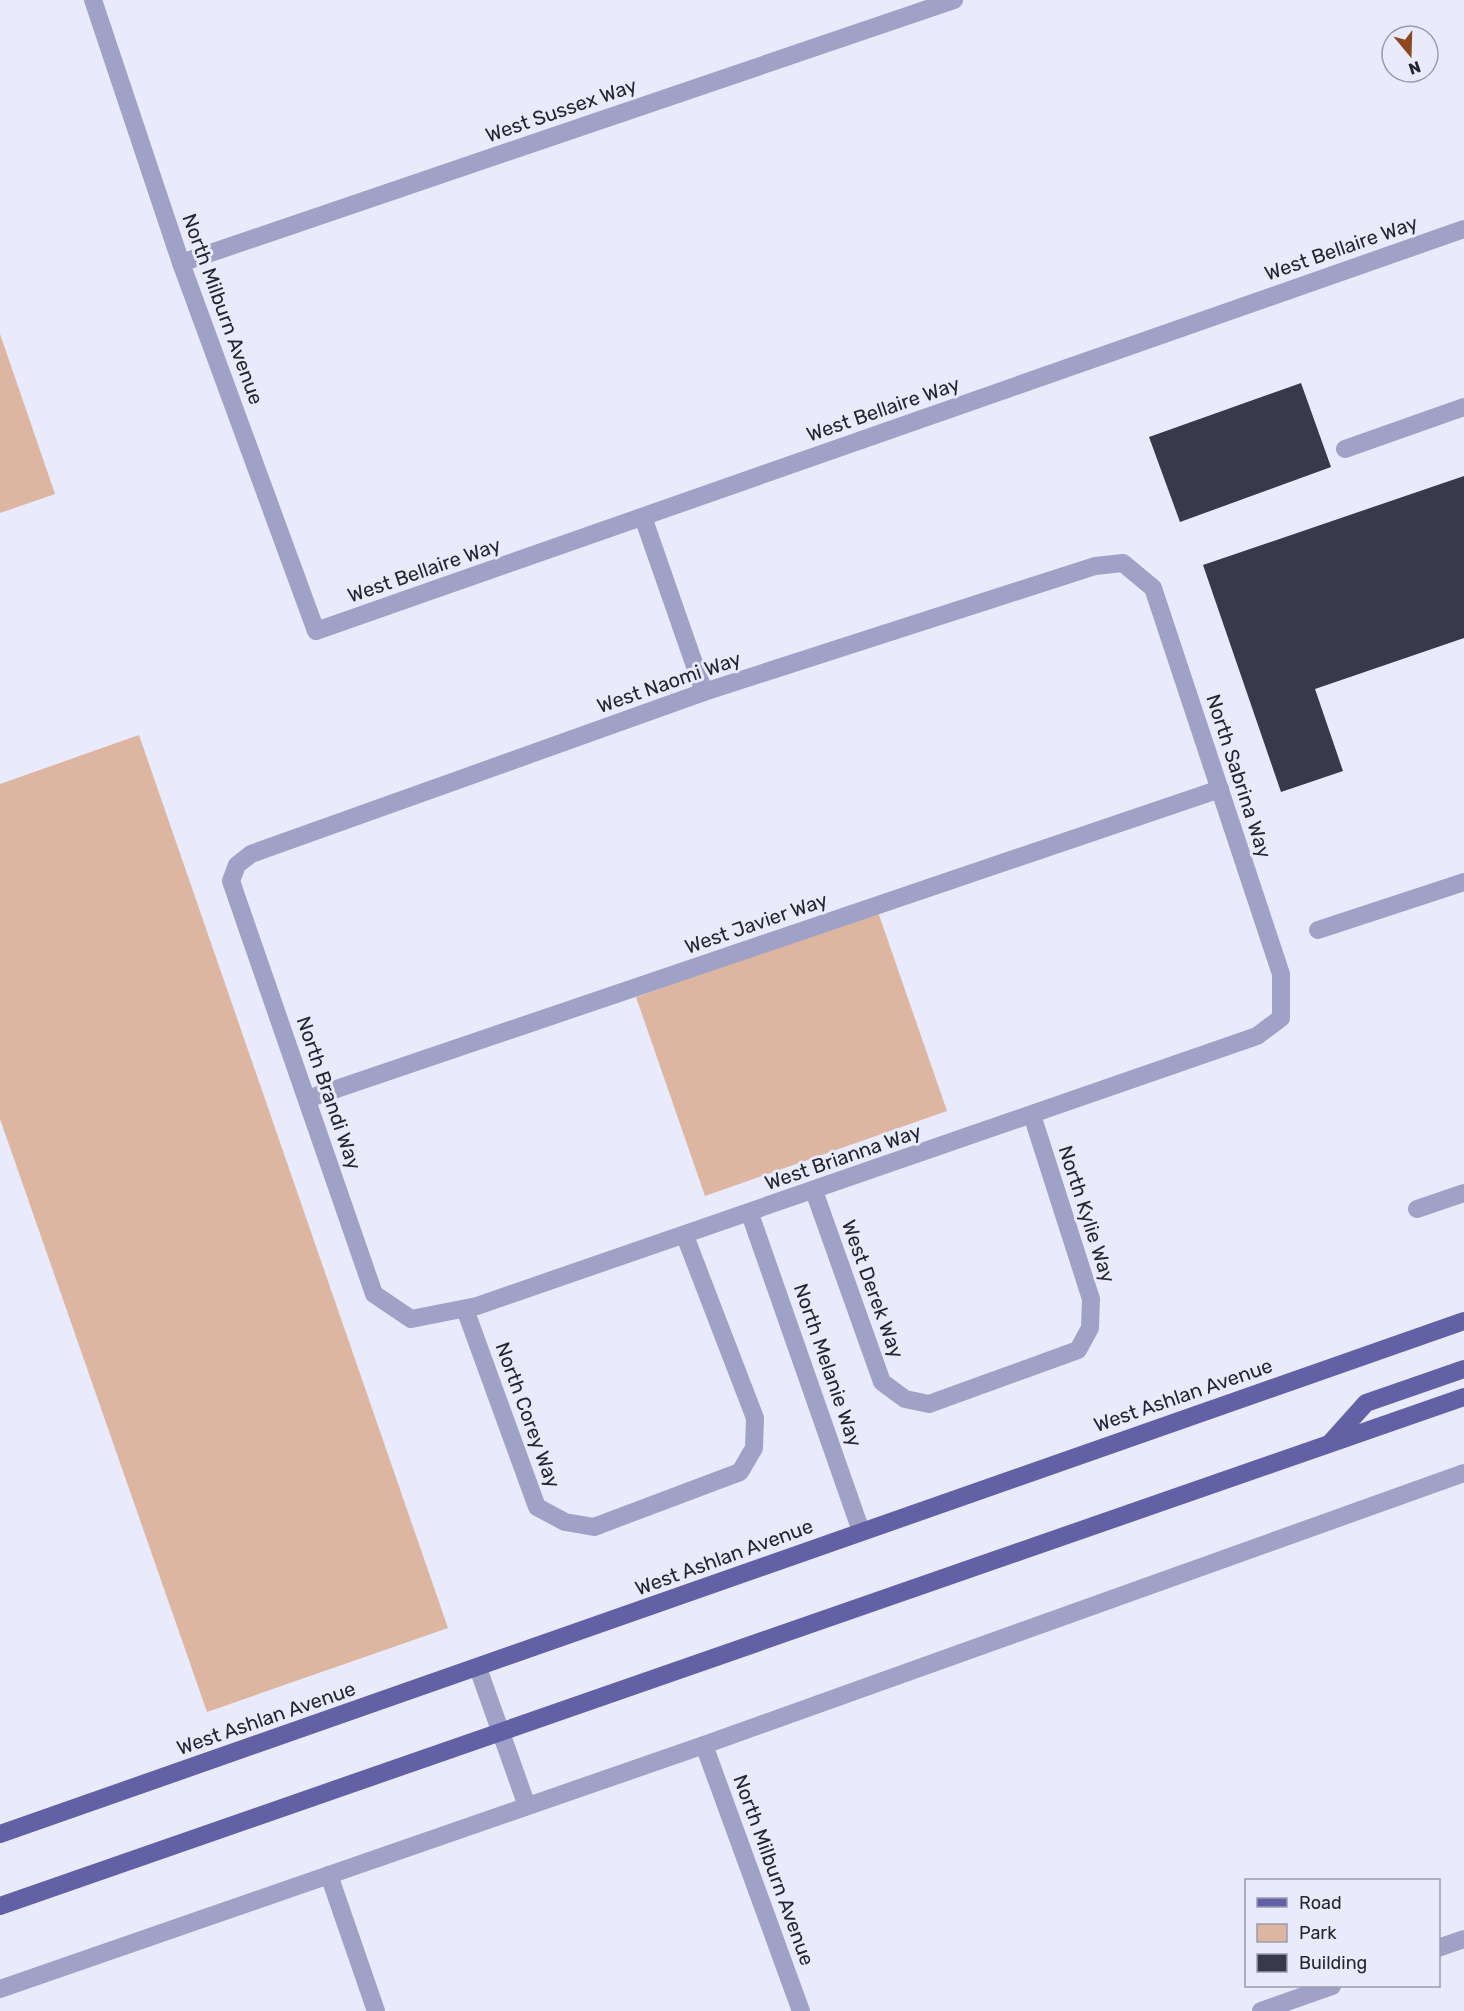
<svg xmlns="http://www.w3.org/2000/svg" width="1464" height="2011" font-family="Rubik,sans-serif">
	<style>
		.green { fill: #dcb6a1 }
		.building { fill: #38394a }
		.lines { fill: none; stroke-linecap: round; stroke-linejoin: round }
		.minor { stroke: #a0a1c7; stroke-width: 18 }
		.major { stroke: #6361a5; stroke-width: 18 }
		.labels { text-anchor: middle; stroke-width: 6; stroke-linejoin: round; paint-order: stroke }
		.street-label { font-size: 20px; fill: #26262f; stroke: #e9eafc }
	</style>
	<rect width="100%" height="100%" fill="#e9eafc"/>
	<g class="green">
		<polygon points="0,334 55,494 0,513"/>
		<polygon points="139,735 448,1628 207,1712 0,1119 0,784"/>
		<polygon points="878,912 947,1111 705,1196 636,997"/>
	</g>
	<g class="building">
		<polygon points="1301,383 1331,467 1180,522 1149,437"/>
		<polygon points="1464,476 1464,638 1315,689 1343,771 1281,792 1203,565"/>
	</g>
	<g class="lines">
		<g class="minor">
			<polyline points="93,0 181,263 316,631 1464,229"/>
			<polyline points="181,263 954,0"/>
			<polyline points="1345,449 1464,407"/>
			<polyline points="643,517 704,692"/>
			<polygon points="1123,563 1153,588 1281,974 1281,1018 1257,1036 477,1306 411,1319 374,1294 231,881 237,865 251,854 704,692 1095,566"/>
			<polyline points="1318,930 1464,882"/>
			<polyline points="307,1099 1220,789"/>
			<polyline points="814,1191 882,1382 905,1399 929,1404 1078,1350 1090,1328 1091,1299 1032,1115"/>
			<polyline points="1417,1209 1464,1193"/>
			<polyline points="750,1214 861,1531"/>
			<polyline points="465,1309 537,1507 565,1522 594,1527 740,1472 754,1448 755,1418 685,1236"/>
			<polyline points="478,1668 527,1806"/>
			<polyline points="704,1745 801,2011"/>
			<polyline points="329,1875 376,2011"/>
			<polyline points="1438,1948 1464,1939"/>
			<polyline points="0,1989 704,1745 1464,1473"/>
			<polyline points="1261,2011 1332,1986"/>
		</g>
		<g class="major">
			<polyline points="1331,1442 1366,1403 1464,1369"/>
			<polyline points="0,1834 1464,1321"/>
			<polyline points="0,1906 1464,1397"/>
		</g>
	</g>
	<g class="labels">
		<g class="street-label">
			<text transform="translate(561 110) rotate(-19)" y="7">West Sussex Way</text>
			<text transform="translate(1341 248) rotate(-19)" y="7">West Bellaire Way</text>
			<text transform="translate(223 309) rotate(70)" y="7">North Milburn Avenue</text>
			<text transform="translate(883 409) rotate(-19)" y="7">West Bellaire Way</text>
			<text transform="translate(424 570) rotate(-19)" y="7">West Bellaire Way</text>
			<text transform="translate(669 682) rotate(-19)" y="7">West Naomi Way</text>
			<text transform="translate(1239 776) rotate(72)" y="7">North Sabrina Way</text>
			<text transform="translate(756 923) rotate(-19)" y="7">West Javier Way</text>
			<text transform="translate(329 1093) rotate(71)" y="7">North Brandi Way</text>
			<text transform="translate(843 1157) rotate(-19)" y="7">West Brianna Way</text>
			<text transform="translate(1087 1214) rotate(72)" y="7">North Kylie Way</text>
			<text transform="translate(873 1289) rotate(70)" y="7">West Derek Way</text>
			<text transform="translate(828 1365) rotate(71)" y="7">North Melanie Way</text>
			<text transform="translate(1183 1395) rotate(-19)" y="7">West Ashlan Avenue</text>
			<text transform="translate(528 1415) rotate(70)" y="7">North Corey Way</text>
			<text transform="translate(724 1557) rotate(-20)" y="7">West Ashlan Avenue</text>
			<text transform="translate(266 1718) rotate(-19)" y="7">West Ashlan Avenue</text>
			<text transform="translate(774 1870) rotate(70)" y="7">North Milburn Avenue</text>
		</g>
	</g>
	<rect x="1245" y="1879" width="195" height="108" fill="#e9eafc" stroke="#9b9caa" stroke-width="1.5"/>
	<rect x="1257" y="1898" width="30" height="9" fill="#6361a5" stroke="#9b9caa" stroke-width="1.5"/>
	<text x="1299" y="1909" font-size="18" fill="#26262f">Road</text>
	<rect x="1257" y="1924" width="30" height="18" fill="#dcb6a1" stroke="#9b9caa" stroke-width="1.5"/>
	<text x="1299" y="1939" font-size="18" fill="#26262f">Park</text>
	<rect x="1257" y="1954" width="30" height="18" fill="#38394a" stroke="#9b9caa" stroke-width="1.5"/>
	<text x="1299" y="1969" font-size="18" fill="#26262f">Building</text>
	<g transform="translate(1410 54) rotate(161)"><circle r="28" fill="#e9eafc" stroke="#9b9caa" stroke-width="1.5"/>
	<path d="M0-4.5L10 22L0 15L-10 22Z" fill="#8d481d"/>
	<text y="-9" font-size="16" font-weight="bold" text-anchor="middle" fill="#26262f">N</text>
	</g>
</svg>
